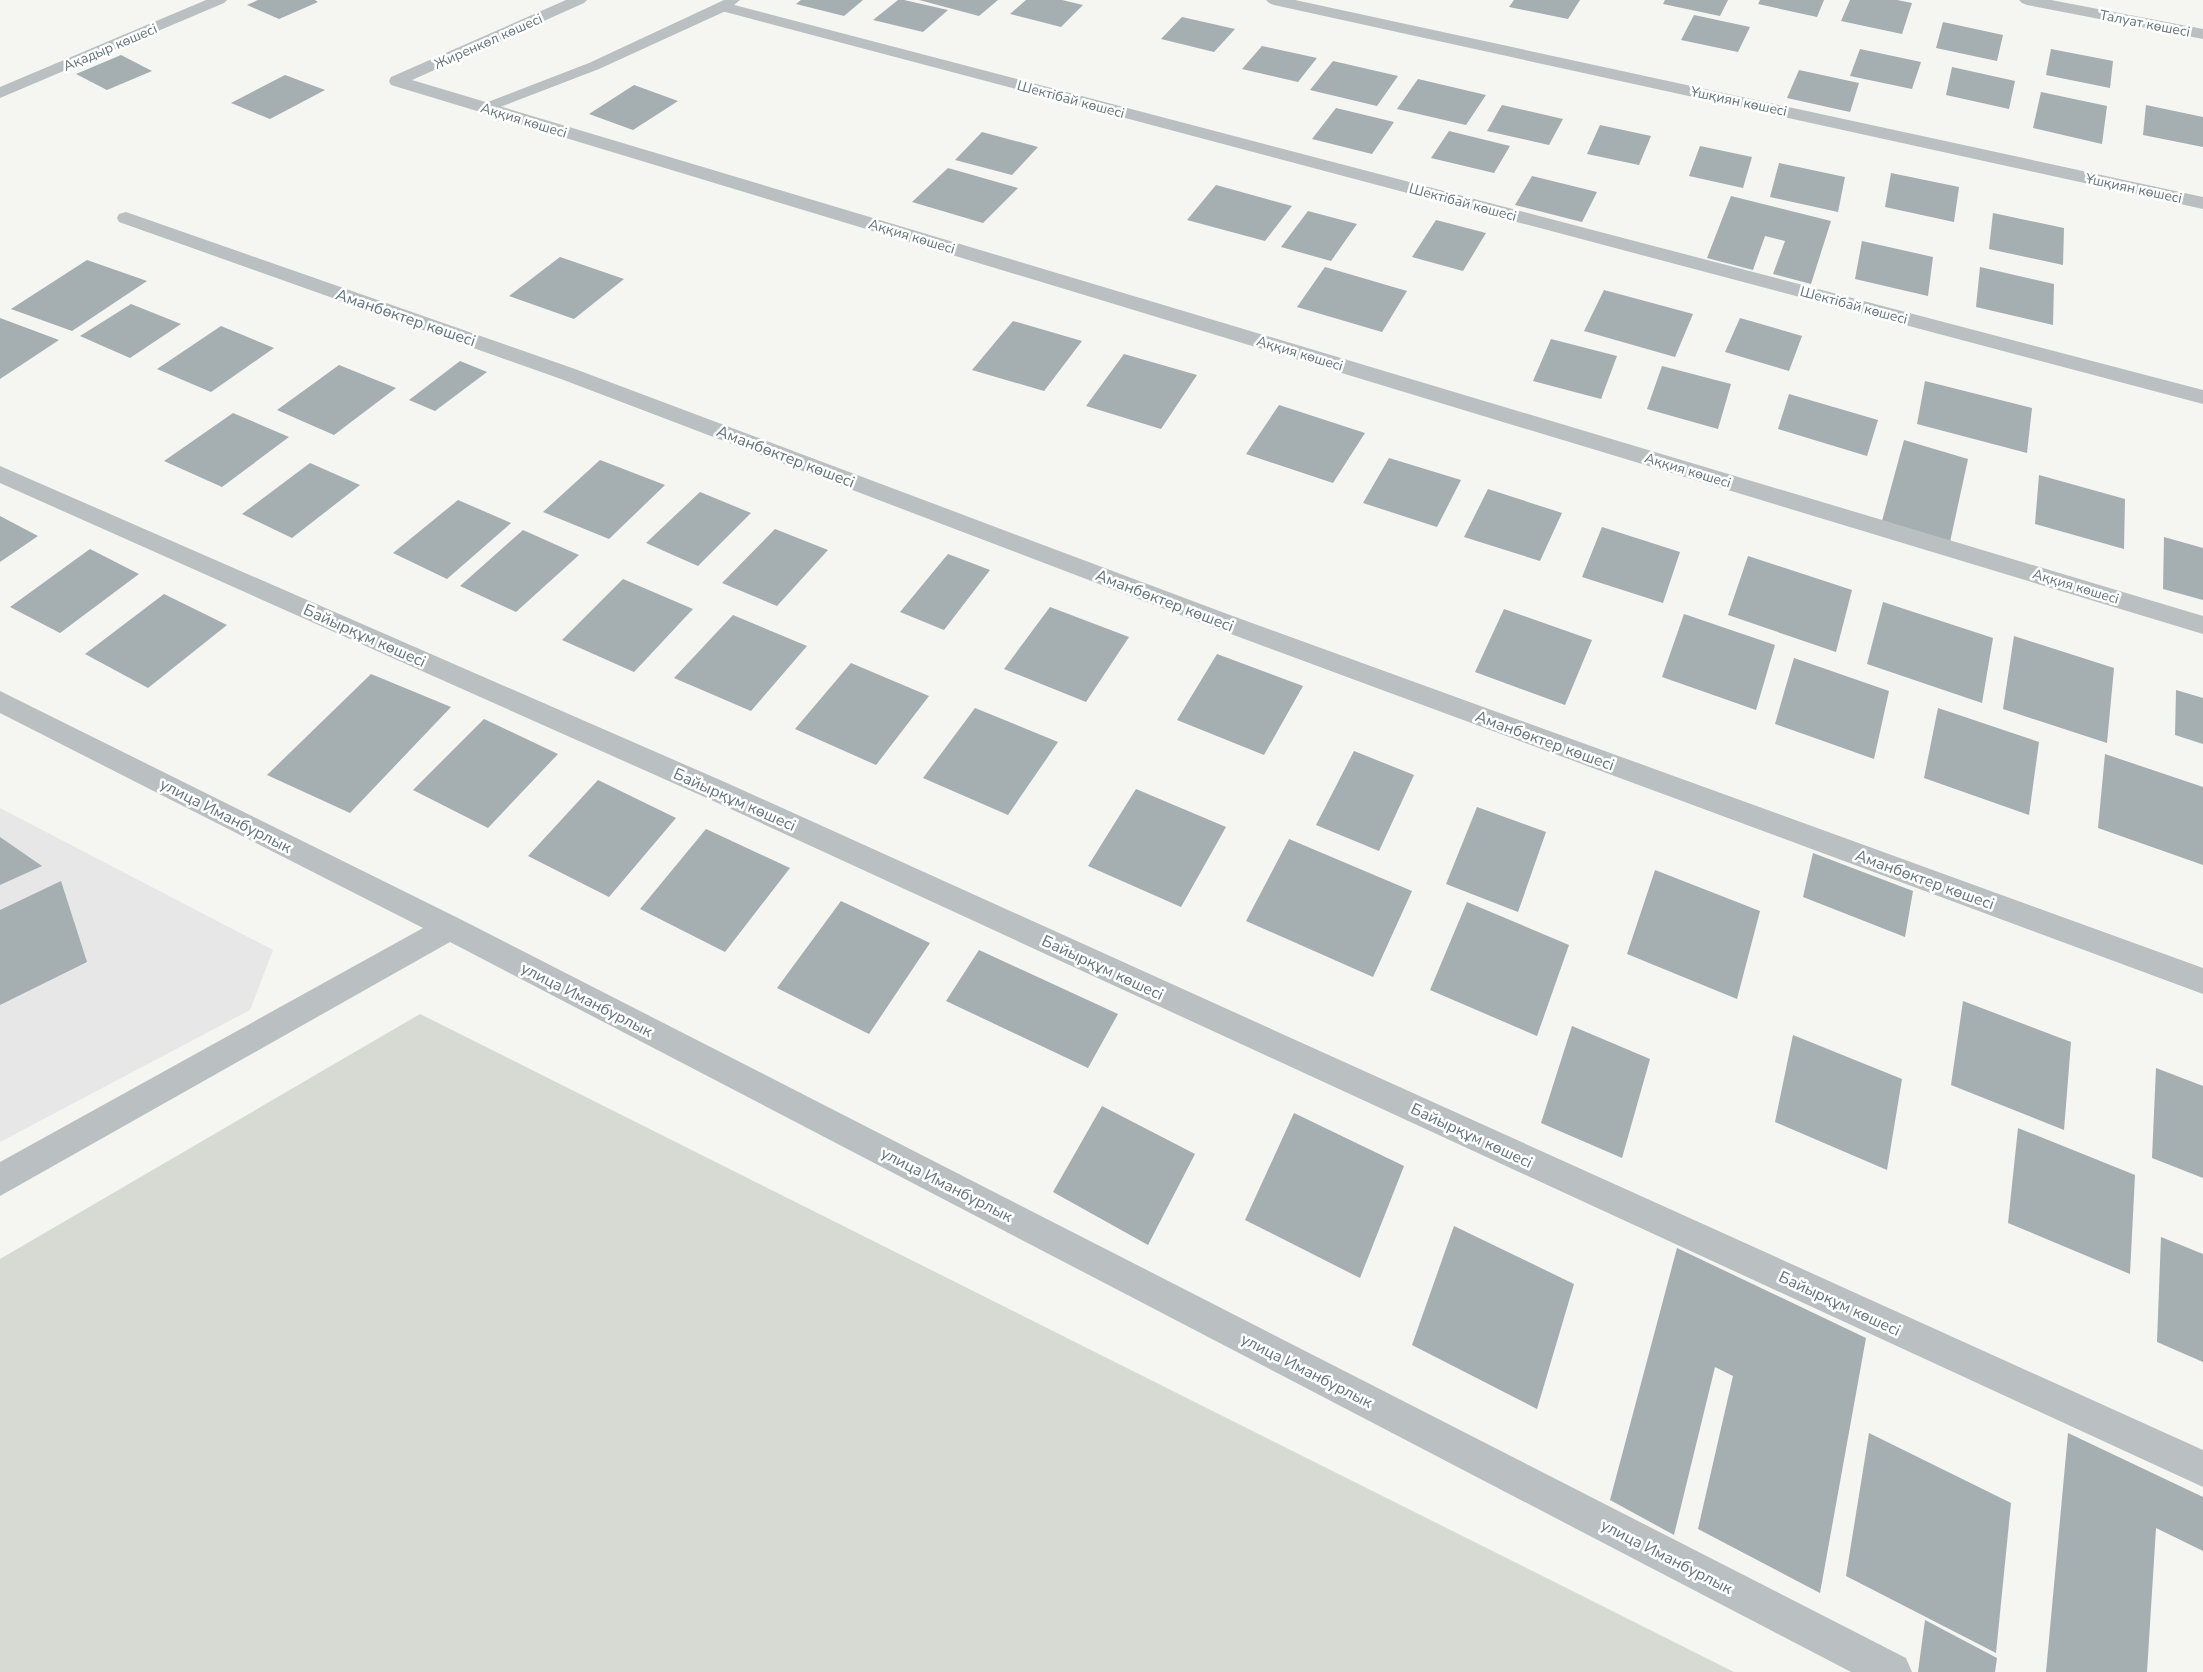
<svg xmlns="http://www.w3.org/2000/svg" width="2203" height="1672" font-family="'Nunito Sans',sans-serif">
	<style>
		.built { fill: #e6e7e6 }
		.green { fill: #d6dad2 }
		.building { fill: #a5aeb1 }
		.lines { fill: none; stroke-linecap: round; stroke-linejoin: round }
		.service { fill: #bac0c2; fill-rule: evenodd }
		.minor { fill: #bac0c2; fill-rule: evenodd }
		.labels { text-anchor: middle; stroke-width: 5; stroke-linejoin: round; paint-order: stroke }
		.far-street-label { font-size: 14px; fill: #63757b; stroke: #fff }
		.street-label { font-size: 16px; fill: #63757b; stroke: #fff }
	</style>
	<rect width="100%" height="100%" fill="#f5f5f2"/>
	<polygon class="built" points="0,808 273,950 250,1010 0,1142"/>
	<polygon class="green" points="420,1014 1734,1672 0,1672 0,1259"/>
	<g class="building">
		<polygon points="258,0 315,0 318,2 279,19 247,5"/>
		<polygon points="801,0 863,0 844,16 796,4"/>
		<polygon points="898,0 904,0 948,10 923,32 873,20"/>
		<polygon points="919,0 998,0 979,16"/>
		<polygon points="1026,0 1062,0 1083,5 1061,27 1010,14"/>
		<polygon points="1514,0 1580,0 1568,19 1509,7"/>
		<polygon points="1665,0 1728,0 1720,16 1663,4"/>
		<polygon points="1760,0 1824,0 1817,17 1758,4"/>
		<polygon points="1850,0 1897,0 1912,3 1902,34 1841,21"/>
		<polygon points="1694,15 1750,27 1738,52 1681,40"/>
		<polygon points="1182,17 1235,29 1214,52 1161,39"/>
		<polygon points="1943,22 2003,35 1997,61 1936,48"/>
		<polygon points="1262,46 1317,58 1298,82 1242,69"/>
		<polygon points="1860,49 1921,62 1912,89 1850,76"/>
		<polygon points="2051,49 2113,61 2110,88 2046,75"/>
		<polygon points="121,55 152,71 107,90 76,74"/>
		<polygon points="1333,61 1398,76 1377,106 1310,90"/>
		<polygon points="1952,67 2015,81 2009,109 1946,95"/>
		<polygon points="1799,70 1859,83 1850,112 1787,98"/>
		<polygon points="285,75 325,90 270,119 231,103"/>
		<polygon points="1418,79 1486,95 1466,125 1397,109"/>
		<polygon points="634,85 678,101 633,130 589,114"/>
		<polygon points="2041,92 2107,106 2102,144 2033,128"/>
		<polygon points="1502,105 1563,119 1549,145 1487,131"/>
		<polygon points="2146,105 2203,117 2203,147 2143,135"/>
		<polygon points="1336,108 1394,122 1372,154 1312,139"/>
		<polygon points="1600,125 1651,136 1639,165 1587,154"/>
		<polygon points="1449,131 1510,146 1494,173 1431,158"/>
		<polygon points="982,132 1038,147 1012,175 955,160"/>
		<polygon points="1700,146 1752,157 1743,188 1689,176"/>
		<polygon points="1779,163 1845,177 1838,212 1770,197"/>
		<polygon points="948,168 1018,188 983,223 912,202"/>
		<polygon points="1891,173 1959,187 1954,222 1885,207"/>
		<polygon points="1532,176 1597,192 1582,222 1515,205"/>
		<polygon points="1216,185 1292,206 1265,241 1187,220"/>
		<polygon points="1731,196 1831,221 1811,284 1773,274 1785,241 1765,236 1753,270 1707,258"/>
		<polygon points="1308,211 1357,224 1331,261 1281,247"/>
		<polygon points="1993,213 2064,228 2063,265 1989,249"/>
		<polygon points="1436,220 1486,233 1463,271 1412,257"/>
		<polygon points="1862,241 1933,257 1928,296 1855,279"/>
		<polygon points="560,257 624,279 574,319 509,296"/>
		<polygon points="87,260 147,281 72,331 11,309"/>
		<polygon points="1325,267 1407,291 1382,332 1297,307"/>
		<polygon points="1980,267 2054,284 2053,325 1976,307"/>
		<polygon points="1604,290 1693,314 1675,357 1584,331"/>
		<polygon points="131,304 181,324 130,358 80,336"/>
		<polygon points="0,318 59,340 0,379"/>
		<polygon points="1740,318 1802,336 1789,371 1725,352"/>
		<polygon points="1013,321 1082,341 1044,391 972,370"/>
		<polygon points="221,326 274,348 211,392 157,369"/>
		<polygon points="1551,339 1617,356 1601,399 1533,381"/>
		<polygon points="1124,354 1197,375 1161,429 1086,406"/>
		<polygon points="460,361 487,372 435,411 409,400"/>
		<polygon points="339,365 396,388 334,435 277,410"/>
		<polygon points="1662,366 1731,384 1718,429 1647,409"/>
		<polygon points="1925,381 2032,408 2027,453 1917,424"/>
		<polygon points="1789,394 1878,420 1867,456 1778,429"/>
		<polygon points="1279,405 1365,433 1333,483 1246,454"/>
		<polygon points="233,413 289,437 222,487 164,461"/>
		<polygon points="1904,440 1968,459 1950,542 1882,521"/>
		<polygon points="1389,458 1461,480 1437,527 1363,503"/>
		<polygon points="600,460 665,485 609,539 543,512"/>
		<polygon points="310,463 360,485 292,538 242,514"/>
		<polygon points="2039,475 2125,499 2124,549 2035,524"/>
		<polygon points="1488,489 1562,513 1540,561 1464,537"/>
		<polygon points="700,492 751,513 698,566 646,543"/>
		<polygon points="458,500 511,523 447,579 393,553"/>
		<polygon points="0,516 38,536 0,562"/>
		<polygon points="1602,527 1680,552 1663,603 1582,577"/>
		<polygon points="775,529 828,550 777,606 722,583"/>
		<polygon points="523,530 579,555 516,612 460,586"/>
		<polygon points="2164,537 2203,548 2203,600 2163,589"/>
		<polygon points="90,549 139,574 60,633 10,607"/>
		<polygon points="948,554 990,570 944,630 900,612"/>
		<polygon points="1748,556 1852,590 1836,652 1728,615"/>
		<polygon points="623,579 693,609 634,672 562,640"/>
		<polygon points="164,594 227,625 148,688 85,654"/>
		<polygon points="1883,602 1993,638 1982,703 1867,664"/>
		<polygon points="1050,607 1129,637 1086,702 1004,669"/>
		<polygon points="1504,609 1592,640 1565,705 1475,672"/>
		<polygon points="1684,614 1775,645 1756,710 1662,677"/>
		<polygon points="733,615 807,646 751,711 674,678"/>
		<polygon points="2014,636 2114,668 2107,743 2003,709"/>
		<polygon points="1217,654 1303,686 1264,755 1177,720"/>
		<polygon points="1794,658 1889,691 1874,759 1775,724"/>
		<polygon points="851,663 929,696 876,765 795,729"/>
		<polygon points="371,674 451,707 350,813 267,775"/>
		<polygon points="2176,690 2203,698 2203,744 2175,735"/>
		<polygon points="975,708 1058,742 1008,815 923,778"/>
		<polygon points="1938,708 2039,742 2029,815 1924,778"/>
		<polygon points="484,719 558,754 488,828 413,790"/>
		<polygon points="1354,751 1414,775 1379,851 1316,825"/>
		<polygon points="2105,754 2203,787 2203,865 2098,828"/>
		<polygon points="598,780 676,818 609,897 528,856"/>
		<polygon points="1136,789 1226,827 1181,907 1088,866"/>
		<polygon points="1477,807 1546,832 1518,912 1446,884"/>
		<polygon points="706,829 790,868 725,952 640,909"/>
		<polygon points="0,837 42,866 0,885"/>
		<polygon points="1289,839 1412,891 1373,977 1246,921"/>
		<polygon points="1813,853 1913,891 1905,937 1803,897"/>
		<polygon points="1655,870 1760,911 1737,999 1627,954"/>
		<polygon points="61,881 87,962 0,1005 0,910"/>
		<polygon points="841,901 930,943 869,1034 777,988"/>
		<polygon points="1467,902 1569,945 1537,1036 1430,990"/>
		<polygon points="979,950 1118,1014 1088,1068 946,1001"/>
		<polygon points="1963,1001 2071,1042 2064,1130 1951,1085"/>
		<polygon points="1572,1026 1650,1059 1622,1158 1541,1123"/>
		<polygon points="1793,1035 1902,1079 1887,1170 1775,1122"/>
		<polygon points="2156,1068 2203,1086 2203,1178 2152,1158"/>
		<polygon points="1102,1106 1195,1154 1148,1245 1053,1192"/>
		<polygon points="1294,1113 1404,1166 1360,1278 1245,1220"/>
		<polygon points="2018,1128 2135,1175 2130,1274 2008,1223"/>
		<polygon points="1454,1226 1574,1284 1537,1409 1412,1345"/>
		<polygon points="2161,1237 2203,1254 2203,1362 2157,1342"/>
		<polygon points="1677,1248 1866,1338 1820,1593 1698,1529 1733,1376 1715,1367 1674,1535 1610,1500"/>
		<polygon points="1869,1433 2011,1503 1996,1653 1846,1576"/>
		<polygon points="2068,1433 2203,1497 2203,1551 2156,1528 2147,1672 2046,1672"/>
		<polygon points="1925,1620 1997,1658 1995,1672 1918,1672"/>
	</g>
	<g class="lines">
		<polygon class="service" points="724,0 740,0 728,10 599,69 490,111 480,111 478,108 480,105 589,63"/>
		<g class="minor">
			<polygon points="206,0 227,0 224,3 0,98 0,87"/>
			<polygon points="566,0 587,0 584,3 412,80 2203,616 2203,634 391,85 389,81 391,77"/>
			<polygon points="1266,0 1295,0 2203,197 2203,209 1274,5 1269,3"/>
			<polygon points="2019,0 2051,0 2203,29 2203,39 2027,5 2022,3"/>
			<polygon points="723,2 2203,390 2203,404 718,10 715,7 718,4"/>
			<polygon points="126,212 575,369 1230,615 2203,968 2203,994 1212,627 561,379 119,222 117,218 119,214"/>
			<polygon points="0,466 727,783 2203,1450 2203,1487 709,799 0,483"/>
			<polygon points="0,691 460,919 1906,1658 1912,1672 1851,1672 450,942 0,1196 0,1162 423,928 0,713"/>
		</g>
	</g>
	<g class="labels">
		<g class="far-street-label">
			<text transform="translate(2145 23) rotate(11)" y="5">Талуат көшесі</text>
			<text transform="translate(488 41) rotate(-24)" y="5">Жиренкөл көшесі</text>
			<text transform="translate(110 47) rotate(-23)" y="5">Ақадыр көшесі</text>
			<text transform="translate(1071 99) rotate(15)" y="5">Шектібай көшесі</text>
			<text transform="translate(1739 101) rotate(12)" y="5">Ұшқиян көшесі</text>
			<text transform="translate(524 120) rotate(17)" y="5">Аққия көшесі</text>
			<text transform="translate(2134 188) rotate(12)" y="5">Ұшқиян көшесі</text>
			<text transform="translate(1463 202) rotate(15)" y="5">Шектібай көшесі</text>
			<text transform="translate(912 236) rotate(17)" y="5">Аққия көшесі</text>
			<text transform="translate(1854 305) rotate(15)" y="5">Шектібай көшесі</text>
			<text transform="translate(1300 353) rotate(17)" y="5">Аққия көшесі</text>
			<text transform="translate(1688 470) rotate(17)" y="5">Аққия көшесі</text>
			<text transform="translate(2076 586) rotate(17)" y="5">Аққия көшесі</text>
		</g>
		<g class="street-label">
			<text transform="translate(406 317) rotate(19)" y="6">Аманбөктер көшесі</text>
			<text transform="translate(786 456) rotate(21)" y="6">Аманбөктер көшесі</text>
			<text transform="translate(1165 600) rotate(21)" y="6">Аманбөктер көшесі</text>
			<text transform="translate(365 635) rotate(24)" y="6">Байырқұм көшесі</text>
			<text transform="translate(1545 740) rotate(20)" y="6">Аманбөктер көшесі</text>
			<text transform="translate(735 799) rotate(24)" y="6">Байырқұм көшесі</text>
			<text transform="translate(226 815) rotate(27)" y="6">улица Иманбурлык</text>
			<text transform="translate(1925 879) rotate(20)" y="6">Аманбөктер көшесі</text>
			<text transform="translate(1103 967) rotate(25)" y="6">Байырқұм көшесі</text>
			<text transform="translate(587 999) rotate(27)" y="6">улица Иманбурлык</text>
			<text transform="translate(1472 1135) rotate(25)" y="6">Байырқұм көшесі</text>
			<text transform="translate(947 1184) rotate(27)" y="6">улица Иманбурлык</text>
			<text transform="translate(1840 1303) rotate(25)" y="6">Байырқұм көшесі</text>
			<text transform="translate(1307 1370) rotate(27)" y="6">улица Иманбурлык</text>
			<text transform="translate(1667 1556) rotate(27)" y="6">улица Иманбурлык</text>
		</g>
	</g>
</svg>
